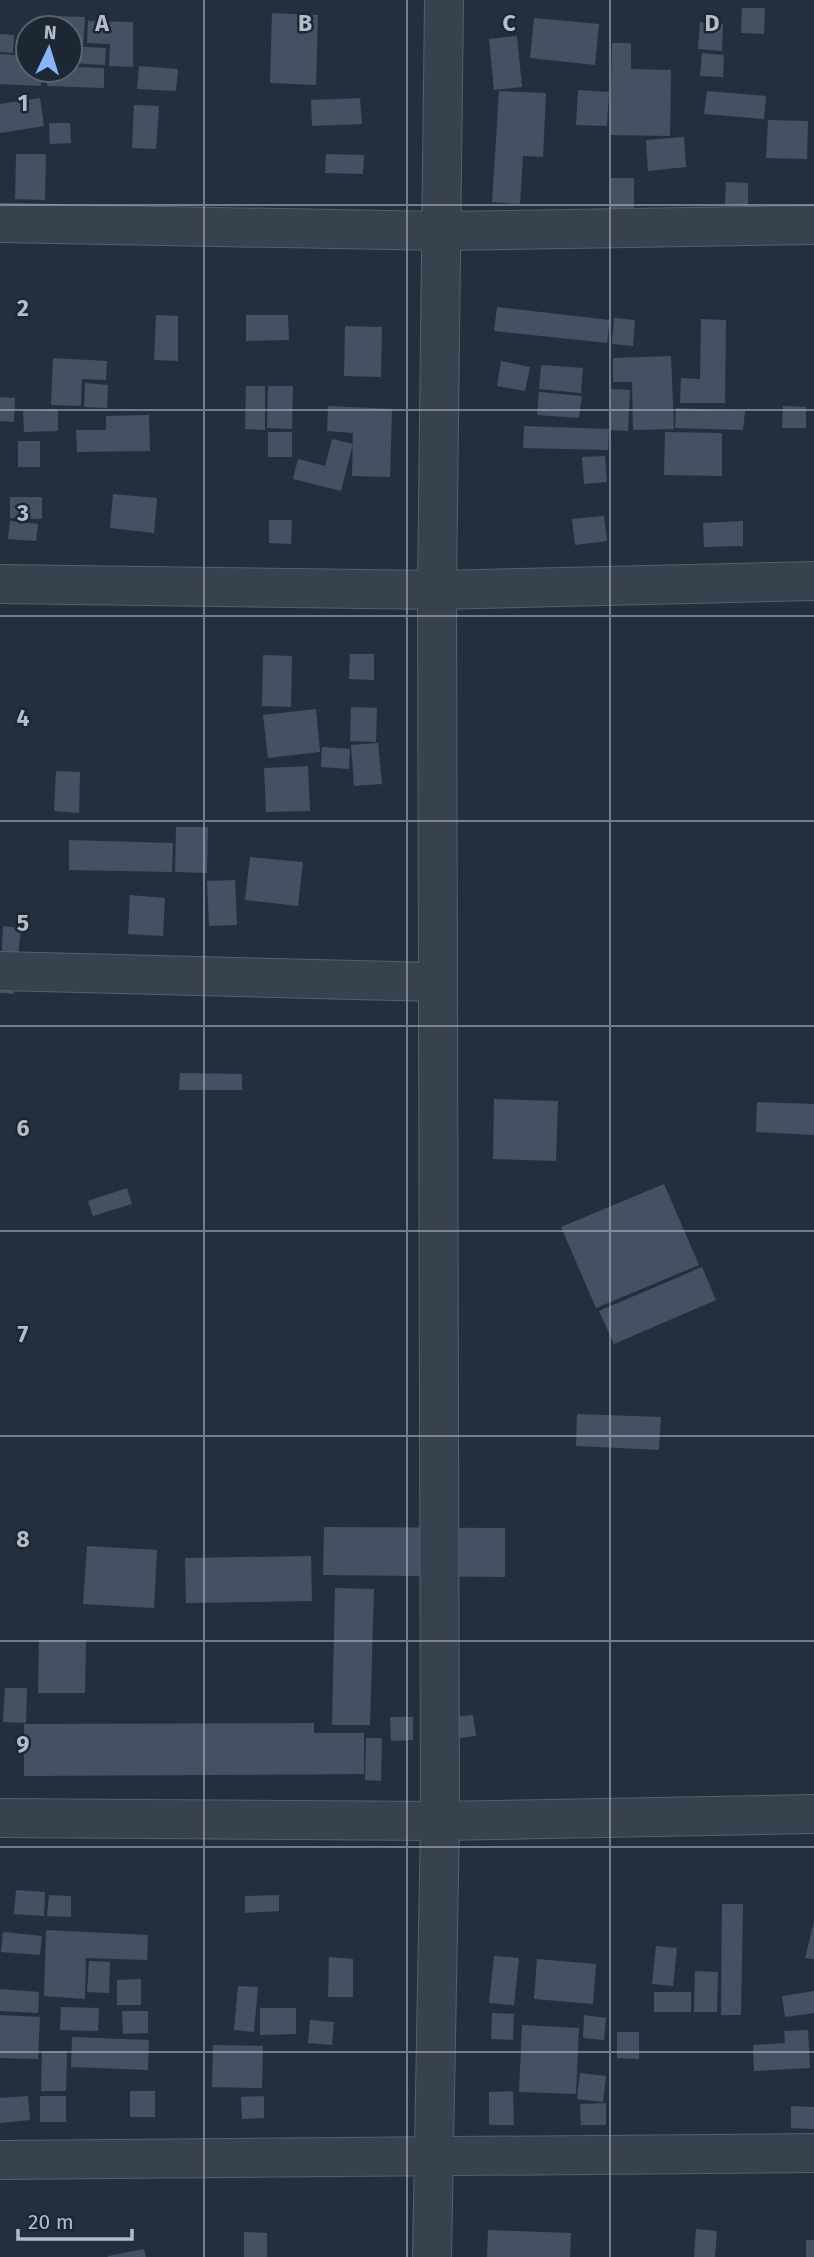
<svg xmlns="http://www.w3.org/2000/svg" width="814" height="2257" font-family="'Fira Sans',sans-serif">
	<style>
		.building { fill: #455162 }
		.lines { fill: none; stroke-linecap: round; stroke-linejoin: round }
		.minor-casing { stroke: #565f6c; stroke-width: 40 }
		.minor { stroke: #38414e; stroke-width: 38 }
		.grid { fill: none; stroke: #b4bcc9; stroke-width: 2; stroke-opacity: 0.55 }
		.grid-label { font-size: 23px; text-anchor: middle; font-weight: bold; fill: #b4bcc9; stroke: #1d2633; stroke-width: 5; stroke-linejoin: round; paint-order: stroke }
	</style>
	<rect width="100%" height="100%" fill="#242f3e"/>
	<g class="building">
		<polygon points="742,8 765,8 764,34 741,33"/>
		<polygon points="272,13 318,15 316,85 270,83"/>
		<polygon points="52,16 85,17 83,47 106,48 105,65 70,63 70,28 52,28"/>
		<polygon points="534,18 599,24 595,65 530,58"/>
		<polygon points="88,21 133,22 133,67 109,66 110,44 87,43"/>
		<polygon points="700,22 723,24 722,51 698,49"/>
		<polygon points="0,34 14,35 13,53 0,52"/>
		<polygon points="517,36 522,87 494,90 489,39"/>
		<polygon points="17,37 28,37 28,70 41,70 41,86 0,84 0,54 16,55"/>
		<polygon points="612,43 631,43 631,69 671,70 670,136 610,135"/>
		<polygon points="702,53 724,55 723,77 700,76"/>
		<polygon points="139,66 178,69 176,91 137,89"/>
		<polygon points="70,67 104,68 104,88 47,86 48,70 70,70"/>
		<polygon points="578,90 609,92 607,126 576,125"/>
		<polygon points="499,91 546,93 543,157 523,156 520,204 492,202"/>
		<polygon points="707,91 766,96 764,119 704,114"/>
		<polygon points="40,98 44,126 0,133 0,104"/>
		<polygon points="360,98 362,124 312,126 311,100"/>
		<polygon points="134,105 159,106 156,149 132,148"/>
		<polygon points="768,120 808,121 807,159 766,158"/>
		<polygon points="49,123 70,123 71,143 50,144"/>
		<polygon points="684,137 686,167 648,171 646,140"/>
		<polygon points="16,154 46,154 45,200 15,199"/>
		<polygon points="326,154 364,155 363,174 325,173"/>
		<rect x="610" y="178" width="24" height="33"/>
		<polygon points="726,182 748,183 748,205 725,204"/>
		<polygon points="497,307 610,320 607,343 494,331"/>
		<polygon points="156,315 178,316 178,361 154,360"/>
		<polygon points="246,315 288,315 289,340 246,341"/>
		<polygon points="614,318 635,320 633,346 612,344"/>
		<polygon points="701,319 726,320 725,403 680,403 681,378 700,379"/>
		<polygon points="345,326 382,327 381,377 344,376"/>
		<polygon points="671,356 674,429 633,430 632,382 613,382 613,358"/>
		<polygon points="53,358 107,361 106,380 82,379 81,406 51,405"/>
		<polygon points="501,361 530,367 525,391 497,386"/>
		<polygon points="541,365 583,368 581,393 539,389"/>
		<polygon points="85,383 108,385 107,408 84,407"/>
		<polygon points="246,386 265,386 265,430 245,429"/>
		<polygon points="268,386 293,386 292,429 267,428"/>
		<polygon points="611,389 630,390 628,431 610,430"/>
		<polygon points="539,392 582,396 579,418 537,415"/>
		<polygon points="0,397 15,398 14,422 0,421"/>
		<polygon points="328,406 392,409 390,477 352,476 353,433 327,431"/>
		<polygon points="783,406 806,407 806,428 782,428"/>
		<polygon points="676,408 745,411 743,430 675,428"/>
		<polygon points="58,409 58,431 24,432 23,410"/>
		<polygon points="149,415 150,451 77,452 76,430 106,430 106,416"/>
		<polygon points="524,426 609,429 608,450 523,448"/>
		<rect x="268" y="432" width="24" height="25"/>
		<polygon points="665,432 722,433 722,476 664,475"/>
		<polygon points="332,439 353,444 341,491 293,479 298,459 325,466"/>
		<rect x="18" y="441" width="22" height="26"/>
		<polygon points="605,456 607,482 584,484 582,457"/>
		<polygon points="113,494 157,498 154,533 110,528"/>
		<polygon points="10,497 42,497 42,519 10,518"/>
		<polygon points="604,516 607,541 575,545 572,519"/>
		<polygon points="269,520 292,520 291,544 269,543"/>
		<polygon points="10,521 38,524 36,541 8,539"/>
		<polygon points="743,521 743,546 704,547 703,523"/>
		<polygon points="350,654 374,654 374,680 349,679"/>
		<polygon points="263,655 292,656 291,707 262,706"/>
		<polygon points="351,707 377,708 376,742 350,741"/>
		<polygon points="316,709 320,752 268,758 263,715"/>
		<polygon points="378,743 382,784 354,786 351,745"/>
		<polygon points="322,747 350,749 349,769 321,767"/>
		<polygon points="308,766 310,811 266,812 264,768"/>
		<polygon points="56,771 80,772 79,813 54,811"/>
		<polygon points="176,827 208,827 207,873 175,872"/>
		<polygon points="69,840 173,843 172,872 69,870"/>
		<polygon points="250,857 303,862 298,906 245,900"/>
		<polygon points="235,880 237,925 209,926 207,881"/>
		<polygon points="130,895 165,898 163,936 128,934"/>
		<polygon points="3,926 21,928 14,994 0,993"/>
		<polygon points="180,1073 242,1074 242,1090 179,1090"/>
		<polygon points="494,1099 558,1101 556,1161 493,1159"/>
		<polygon points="757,1102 814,1104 814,1135 756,1132"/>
		<polygon points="664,1184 699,1265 596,1308 561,1227"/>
		<polygon points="127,1188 132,1204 93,1216 88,1201"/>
		<polygon points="702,1267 716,1300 614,1344 599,1311"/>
		<polygon points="577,1414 661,1417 659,1450 576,1446"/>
		<polygon points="324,1527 505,1528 505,1577 323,1575"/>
		<polygon points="87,1546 157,1550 154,1608 83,1604"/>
		<polygon points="311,1556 312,1601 186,1603 185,1558"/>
		<polygon points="335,1588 374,1589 370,1725 332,1725"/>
		<polygon points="39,1640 86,1640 85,1693 38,1693"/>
		<polygon points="5,1688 27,1688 26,1723 3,1722"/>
		<polygon points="473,1715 476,1736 453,1739 452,1717"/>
		<polygon points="390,1717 413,1717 413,1740 391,1741"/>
		<polygon points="314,1723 314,1733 364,1733 364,1774 24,1776 24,1724"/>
		<polygon points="366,1738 382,1738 381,1781 365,1780"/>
		<polygon points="16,1890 45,1892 44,1916 14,1914"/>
		<polygon points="49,1895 71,1896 71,1917 47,1916"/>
		<polygon points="279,1895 279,1911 245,1913 245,1896"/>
		<polygon points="722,1904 743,1904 741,2015 721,2015"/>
		<polygon points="814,1922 814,1959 805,1958"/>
		<polygon points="46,1930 148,1935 147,1960 86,1958 85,1999 44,1996"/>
		<polygon points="3,1932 42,1936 40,1955 1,1952"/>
		<polygon points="656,1946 677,1948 673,1986 652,1984"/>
		<polygon points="494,1956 519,1958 514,2005 489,2003"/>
		<polygon points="329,1957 353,1959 353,1997 328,1997"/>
		<polygon points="537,1959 596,1964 593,2004 534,1999"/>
		<polygon points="89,1961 110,1962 109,1993 87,1992"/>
		<polygon points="695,1971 718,1972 717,2012 694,2012"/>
		<polygon points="141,1979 141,2005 117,2005 117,1980"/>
		<polygon points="238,1986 258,1987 254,2032 234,2030"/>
		<polygon points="0,1989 39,1992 38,2013 0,2011"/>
		<polygon points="814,1991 814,2013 785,2017 782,1996"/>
		<rect x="654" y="1992" width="37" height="20"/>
		<polygon points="61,2007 99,2008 98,2031 60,2030"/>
		<polygon points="260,2008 296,2008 296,2034 260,2035"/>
		<polygon points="122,2011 148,2011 148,2033 123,2034"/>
		<polygon points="492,2013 514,2014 513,2040 491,2039"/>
		<polygon points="0,2015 40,2017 38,2059 0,2058"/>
		<polygon points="584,2015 606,2018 604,2040 583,2038"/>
		<polygon points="310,2020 334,2022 332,2045 308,2043"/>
		<polygon points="522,2025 579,2028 576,2094 519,2092"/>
		<polygon points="808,2030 810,2068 754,2071 753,2045 785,2043 784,2031"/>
		<polygon points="617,2032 639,2032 639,2059 617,2058"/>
		<polygon points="72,2037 149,2040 148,2070 71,2067"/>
		<polygon points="213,2045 263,2046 262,2088 212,2087"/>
		<polygon points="42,2051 67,2051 66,2091 41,2091"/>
		<polygon points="580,2073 606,2076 603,2102 577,2099"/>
		<rect x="130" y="2091" width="25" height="26"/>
		<polygon points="513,2091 514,2125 489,2125 489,2092"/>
		<polygon points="28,2096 30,2120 0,2123 0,2098"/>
		<rect x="40" y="2096" width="26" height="26"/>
		<polygon points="264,2096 264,2118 242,2119 241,2097"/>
		<polygon points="606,2103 606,2125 581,2125 580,2104"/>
		<polygon points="791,2106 814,2107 814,2129 791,2128"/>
		<polygon points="696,2229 717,2231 715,2257 694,2257"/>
		<polygon points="488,2230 571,2233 570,2257 487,2257"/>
		<polygon points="244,2232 267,2233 267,2257 244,2257"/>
		<rect x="806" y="2240" width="8" height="17"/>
		<polygon points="144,2249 146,2257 108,2257 108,2256"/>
	</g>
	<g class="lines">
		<defs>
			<g id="minor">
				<polyline points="0,223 442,231 814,225"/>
				<polyline points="0,584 437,590 814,581"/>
				<polyline points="0,971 436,982"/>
				<polyline points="0,1818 440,1821 814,1814"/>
				<polyline points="0,2160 814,2153"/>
				<polyline points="432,2257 440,1821 437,590 444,0"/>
			</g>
		</defs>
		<use href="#minor" class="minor-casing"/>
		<use href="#minor" class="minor"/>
	</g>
	<path class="grid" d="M 204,0 L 204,2257M 407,0 L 407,2257M 610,0 L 610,2257M 0,205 L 814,205M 0,410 L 814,410M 0,616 L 814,616M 0,821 L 814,821M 0,1026 L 814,1026M 0,1231 L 814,1231M 0,1436 L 814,1436M 0,1641 L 814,1641M 0,1847 L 814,1847M 0,2052 L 814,2052"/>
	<g class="grid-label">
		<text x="102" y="31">A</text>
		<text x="305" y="31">B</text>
		<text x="509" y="31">C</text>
		<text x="712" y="31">D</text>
		<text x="23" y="111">1</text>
		<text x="23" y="316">2</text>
		<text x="23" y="521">3</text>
		<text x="23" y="726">4</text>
		<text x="23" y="931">5</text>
		<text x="23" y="1136">6</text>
		<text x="23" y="1342">7</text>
		<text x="23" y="1547">8</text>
		<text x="23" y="1752">9</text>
	</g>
	<g transform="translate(49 49) rotate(4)"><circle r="33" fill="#1d2633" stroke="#59626f" stroke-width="2"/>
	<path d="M0-5L12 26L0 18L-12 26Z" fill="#8ab4f8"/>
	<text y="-10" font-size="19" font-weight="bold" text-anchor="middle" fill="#b4bcc9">N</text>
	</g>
	<path d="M18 2229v10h114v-10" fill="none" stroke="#b4bcc9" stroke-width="3.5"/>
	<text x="28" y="2229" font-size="21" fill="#b4bcc9" stroke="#1d2633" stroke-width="5" paint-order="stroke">20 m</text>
</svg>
